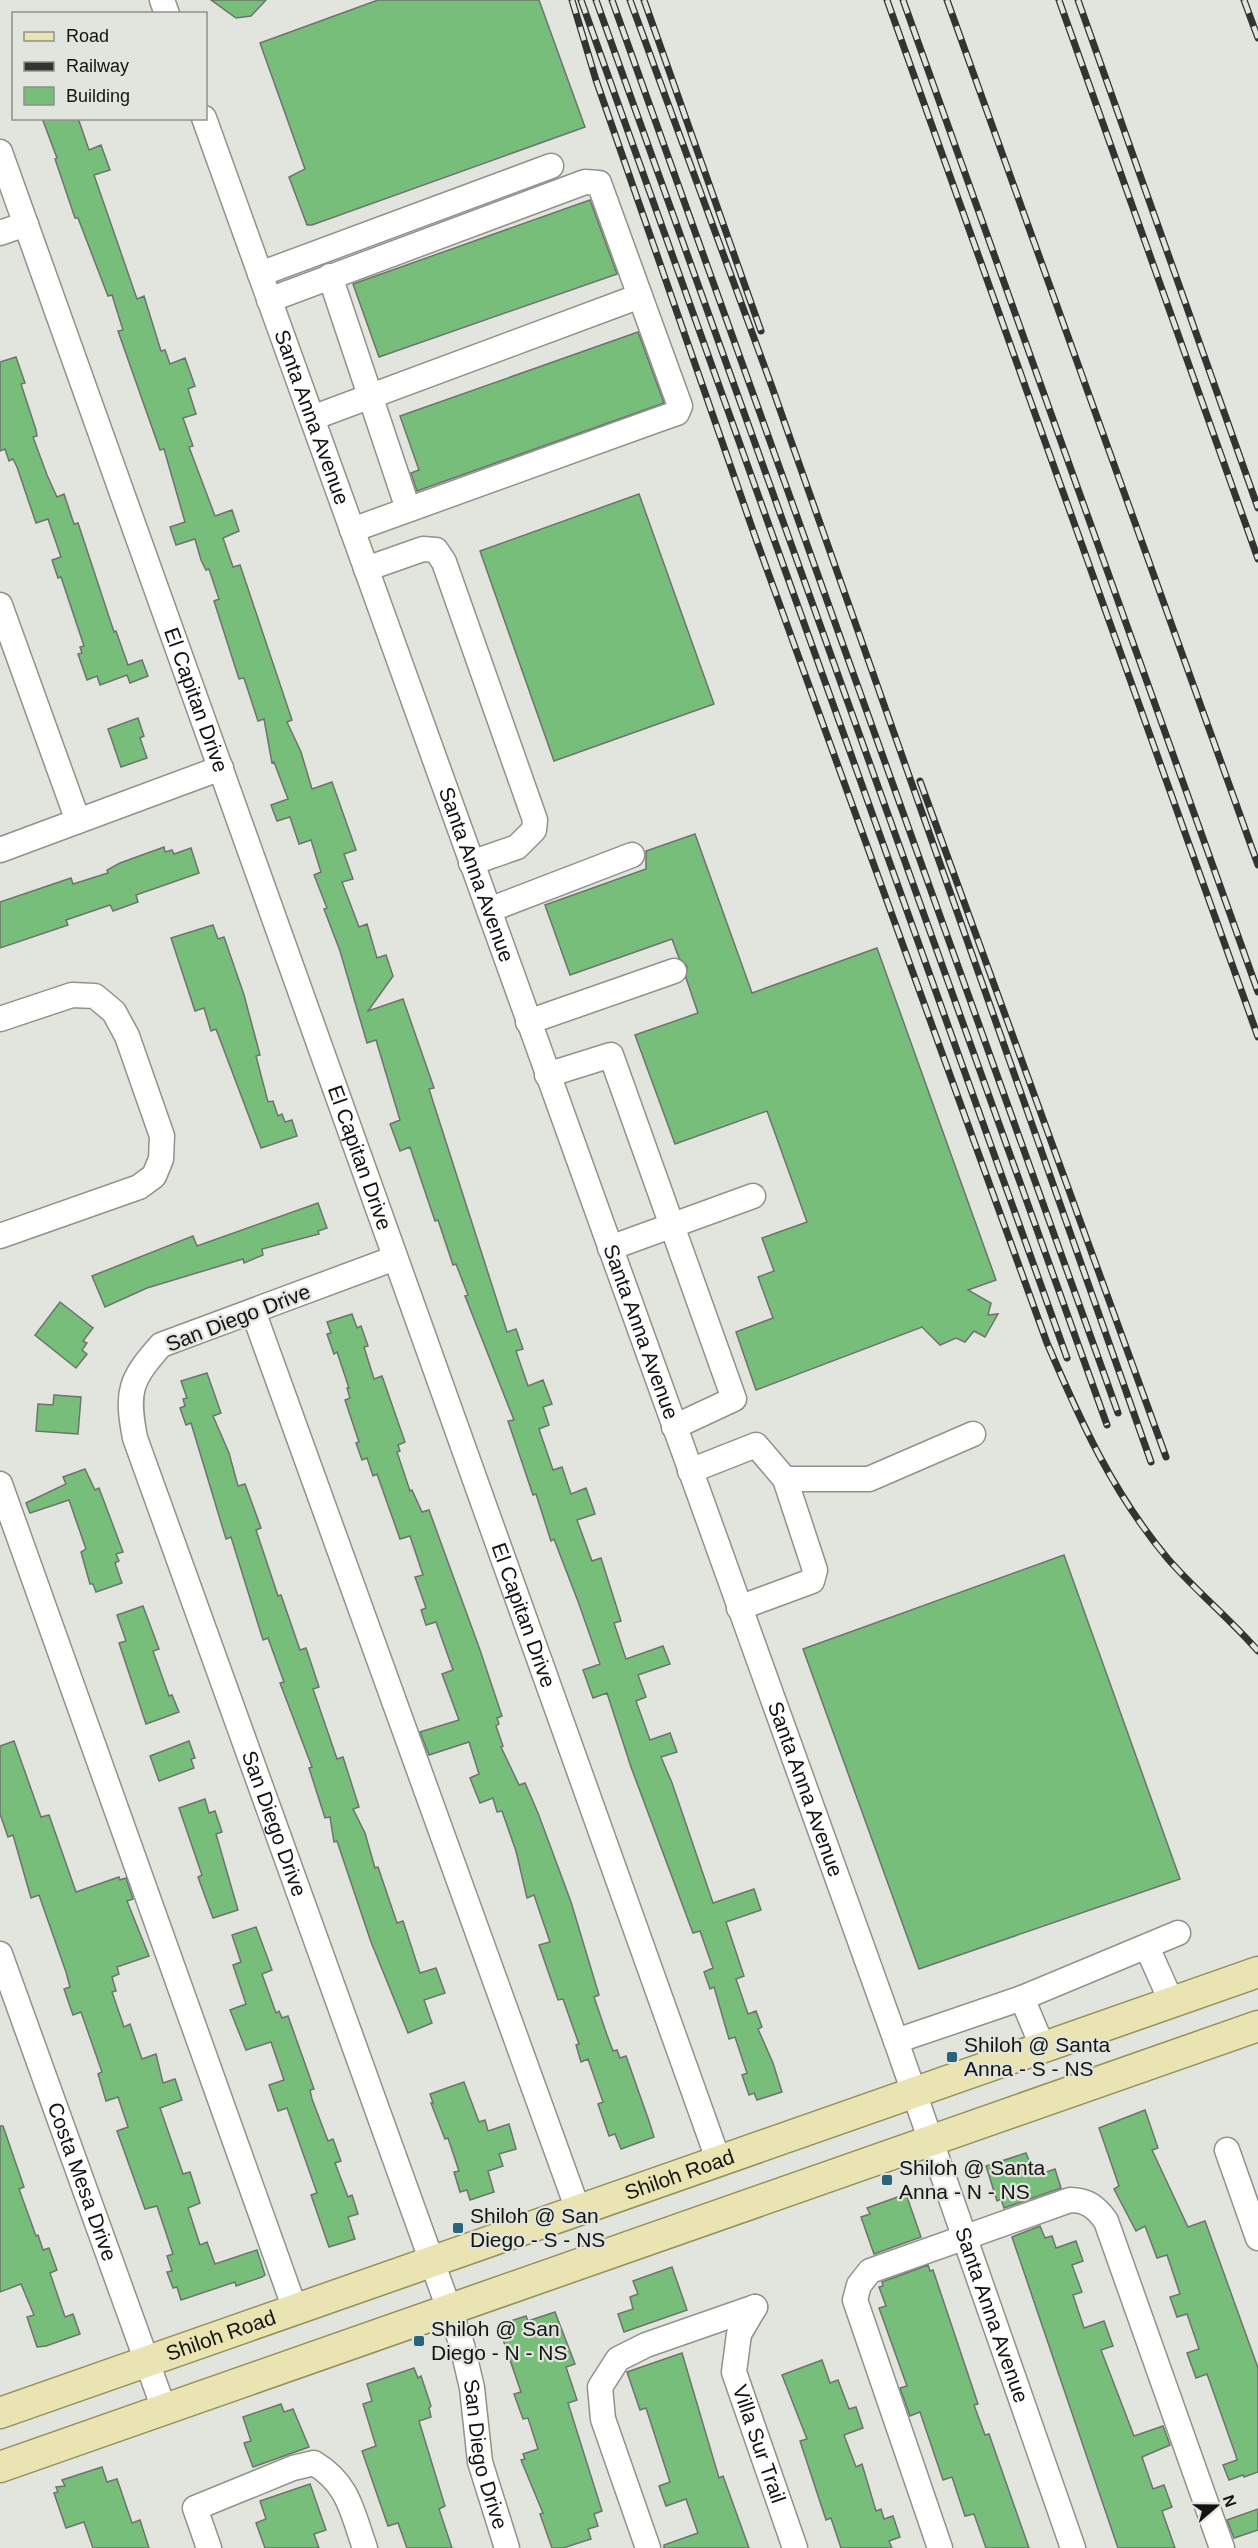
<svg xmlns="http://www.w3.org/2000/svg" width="1258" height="2548" font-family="Helvetica,sans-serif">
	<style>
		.building { fill: #78be7b; stroke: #6e736e; stroke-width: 1.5 }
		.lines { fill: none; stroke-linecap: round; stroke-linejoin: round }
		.minor-casing { stroke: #90928c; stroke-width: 27 }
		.major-casing { stroke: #959059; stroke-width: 33 }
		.minor { stroke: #fff; stroke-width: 24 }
		.major { stroke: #e9e4b2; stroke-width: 30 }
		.rail-casing { stroke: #323431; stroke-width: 7 }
		.rail { stroke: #e2e5de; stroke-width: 4.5; stroke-dasharray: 14; stroke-linecap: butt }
		.poi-dot { fill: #29647c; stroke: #e2e5de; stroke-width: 2 }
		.labels { text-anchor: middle; stroke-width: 4.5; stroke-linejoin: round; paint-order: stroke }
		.street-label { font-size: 21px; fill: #131412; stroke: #e2e5de }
		.poi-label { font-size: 21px; fill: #131412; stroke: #e2e5de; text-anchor: start }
	</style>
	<rect width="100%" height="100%" fill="#e2e5de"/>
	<g class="building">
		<polygon points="211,0 266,0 251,16 236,18"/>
		<polygon points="378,0 539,0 585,127 312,225 307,225 289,177 305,169 260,43"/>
		<polygon points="42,118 78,118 89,150 101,145 110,170 94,175 137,299 144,296 161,351 165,350 170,364 185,358 195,386 188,389 196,414 183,418 193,446 189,447 215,516 232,510 239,531 223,538 233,567 240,565 292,720 287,722 301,752 312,789 332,782 356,850 344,854 353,879 342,882 359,927 367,924 377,958 386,955 393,976 368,1011 403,999 434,1088 429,1089 507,1332 516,1329 523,1349 516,1351 528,1386 543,1380 552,1404 543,1407 549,1425 539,1429 553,1470 562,1467 571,1494 586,1488 592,1505 595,1514 577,1520 592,1561 601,1558 621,1621 614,1623 626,1659 663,1646 670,1664 638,1675 646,1697 636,1701 650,1740 670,1733 677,1752 661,1757 672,1783 713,1903 754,1889 761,1910 726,1922 744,1976 736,1979 748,2014 756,2011 762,2027 758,2029 773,2063 782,2092 757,2100 754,2093 749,2095 742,2075 747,2073 735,2037 729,2039 714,1987 710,1989 704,1972 713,1968 700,1931 693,1933 631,1767 607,1693 593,1698 583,1670 600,1664 579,1604 554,1539 551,1541 536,1494 533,1495 508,1421 514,1420 465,1296 468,1295 456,1264 453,1265 438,1220 435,1221 410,1147 400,1151 390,1124 400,1120 376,1040 367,1043 340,951 324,909 327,908 314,875 321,872 311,840 299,844 290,817 277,821 271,805 288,799 274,762 272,763 264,719 258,721 244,678 239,679 214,601 219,599 209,569 206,570 201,560 195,539 176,545 170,527 185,522 164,449 160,450 118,331 123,330 112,295 108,296 78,218 75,218 55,159 57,158"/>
		<polygon points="590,200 617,274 379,357 353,284"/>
		<polygon points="638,332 664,403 417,491 411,473 419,470 400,416"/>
		<polygon points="16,357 25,383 21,384 36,430 37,436 33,437 47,475 57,497 64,494 74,524 78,523 114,632 116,631 128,665 142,660 148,676 130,683 127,675 100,685 97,676 87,680 78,654 82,653 80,647 84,646 61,577 58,578 52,560 61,557 48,519 36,523 17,467 13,459 9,461 5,449 0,451 0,362"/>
		<polygon points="639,494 714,704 554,761 480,551"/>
		<polygon points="138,718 144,736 140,738 147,758 121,767 108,729"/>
		<polygon points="695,834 752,993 877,948 996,1280 968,1290 991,1303 988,1315 998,1314 985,1337 974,1331 965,1342 956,1338 940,1345 922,1327 756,1390 736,1332 773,1318 758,1277 774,1271 762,1238 807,1222 767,1111 675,1144 635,1035 698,1013 686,978 687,966 679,958 672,939 570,975 545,905 646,869 646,851"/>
		<polygon points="164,847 165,852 172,850 174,854 191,848 199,873 136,895 138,902 113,911 110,905 66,920 68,925 0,948 0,902 71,878 73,884 108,873 107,870 120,863"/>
		<polygon points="213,925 218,939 224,937 244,995 260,1055 256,1056 268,1102 273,1101 278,1116 282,1114 285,1122 292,1120 297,1136 261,1148 216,1029 211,1031 204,1008 195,1011 171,938"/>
		<polygon points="318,1203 327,1228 318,1231 319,1234 262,1249 263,1255 244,1263 243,1259 147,1288 105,1307 92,1276 193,1236 197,1246"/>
		<polygon points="60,1302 93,1328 83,1341 87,1343 82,1350 87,1354 76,1368 35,1335"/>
		<polygon points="352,1314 357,1328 361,1326 368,1346 364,1347 374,1379 382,1376 405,1442 398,1445 400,1451 397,1452 410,1491 412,1490 422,1512 429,1510 480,1650 502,1716 497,1718 499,1724 496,1726 503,1746 501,1747 519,1785 525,1783 538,1813 571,1902 599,1995 594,1997 607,2035 613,2051 617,2050 620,2058 626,2056 650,2124 654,2137 621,2149 615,2134 609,2136 598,2104 603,2102 588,2059 581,2062 576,2045 579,2044 563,1999 558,2000 539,1945 550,1942 534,1895 527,1898 516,1851 502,1811 497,1812 493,1798 480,1803 470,1778 479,1774 469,1742 429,1755 420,1732 459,1720 442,1674 453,1670 436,1622 426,1625 421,1610 426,1608 415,1577 423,1575 410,1536 400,1539 377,1474 373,1476 367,1458 362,1460 356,1443 359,1442 345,1400 350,1398 347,1388 349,1388 337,1352 334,1354 327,1334 331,1333 327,1322"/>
		<polygon points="207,1373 221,1413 213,1416 229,1453 238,1486 245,1484 261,1528 256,1530 278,1596 281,1595 300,1650 306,1648 319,1687 313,1689 337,1759 343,1757 359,1807 353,1809 365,1833 375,1868 378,1867 397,1923 403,1921 420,1973 436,1968 445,1993 424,2000 432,2023 408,2033 371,1942 337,1841 334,1842 330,1817 325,1818 309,1768 312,1767 280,1683 284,1682 268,1638 263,1640 231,1537 226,1539 191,1423 186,1425 180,1408 185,1406 183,1399 187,1398 181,1381"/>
		<polygon points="54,1395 81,1397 78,1434 36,1431 38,1404 53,1405"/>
		<polygon points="85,1469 95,1490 99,1488 123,1552 116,1554 119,1561 115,1563 122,1583 96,1592 93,1584 90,1584 81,1552 86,1549 69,1500 30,1513 26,1503 66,1484 63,1477"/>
		<polygon points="1064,1555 1180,1879 919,1969 803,1649"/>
		<polygon points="143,1606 159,1649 153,1651 169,1696 172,1695 179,1712 146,1724 119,1643 126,1641 117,1615"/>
		<polygon points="14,1741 41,1817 49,1815 76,1892 119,1877 120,1880 126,1878 133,1899 127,1901 149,1956 117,1967 119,1974 112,1977 116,1991 112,1992 124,2027 130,2024 142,2059 156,2054 163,2083 175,2079 182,2100 160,2108 183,2174 190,2172 200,2203 188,2208 200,2245 207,2242 215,2264 257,2250 265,2275 262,2277 236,2286 235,2282 181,2300 177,2287 173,2288 167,2272 172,2271 167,2256 173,2254 157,2206 145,2209 117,2131 128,2127 118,2097 106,2101 98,2074 102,2072 81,2012 73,2015 64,1989 70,1987 66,1972 39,1895 31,1898 13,1835 8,1837 0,1814 0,1746"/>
		<polygon points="189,1741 195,1758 191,1759 194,1768 159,1781 150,1756"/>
		<polygon points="205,1799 209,1813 215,1811 222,1832 216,1834 238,1910 213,1918 198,1877 202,1875 179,1808"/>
		<polygon points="256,1927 272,1970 262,1974 276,2013 279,2011 282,2018 288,2016 314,2089 310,2090 312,2099 328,2141 333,2139 341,2161 335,2163 348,2197 352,2195 358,2214 348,2217 355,2239 329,2247 311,2195 317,2193 287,2108 278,2111 269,2085 284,2080 271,2042 246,2050 230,2010 246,2004 233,1965 241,1962 232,1935"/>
		<polygon points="464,2082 479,2122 485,2120 488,2131 509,2124 516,2149 499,2154 503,2166 488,2171 494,2192 470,2200 467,2190 460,2192 454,2172 459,2171 448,2138 445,2139 431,2103 433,2103 430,2094"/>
		<polygon points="1145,2110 1158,2148 1152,2150 1188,2227 1205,2221 1258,2368 1258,2472 1244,2477 1243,2475 1229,2480 1223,2465 1237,2460 1236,2456 1207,2374 1196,2378 1187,2353 1199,2349 1187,2314 1177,2317 1170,2297 1180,2294 1167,2255 1157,2258 1145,2226 1136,2231 1114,2189 1119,2186 1099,2128"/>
		<polygon points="0,2126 3,2126 24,2187 19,2189 36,2236 38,2235 43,2250 49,2248 57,2270 50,2273 65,2317 73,2314 80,2334 46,2346 37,2347 27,2317 34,2315 21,2284 0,2292"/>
		<polygon points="1026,2153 1035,2176 1055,2169 1061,2188 1004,2208 1001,2199 997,2201 986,2166"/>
		<polygon points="906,2194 921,2237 874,2254 861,2217 870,2214 867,2208"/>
		<polygon points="1040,2226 1045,2238 1052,2236 1056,2248 1076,2241 1083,2261 1072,2265 1082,2292 1073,2295 1084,2328 1104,2321 1113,2346 1101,2350 1134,2436 1163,2426 1170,2445 1142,2457 1153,2489 1164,2485 1172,2507 1162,2511 1175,2548 1118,2548 1012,2237"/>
		<polygon points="928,2265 930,2271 933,2270 978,2404 974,2405 985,2435 989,2434 1029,2548 986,2548 974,2514 965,2516 952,2477 943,2480 920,2412 910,2416 900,2388 907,2386 879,2308 886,2306 879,2287 883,2286 882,2282"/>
		<polygon points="672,2267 687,2310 624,2332 618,2314 633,2309 630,2297 638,2294 633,2281"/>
		<polygon points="555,2312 575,2364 566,2367 577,2400 568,2403 602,2511 594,2514 598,2526 588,2529 591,2539 563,2548 552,2548 540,2514 543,2513 521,2460 525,2459 523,2454 538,2449 528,2418 523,2419 514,2394 521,2392 498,2325 526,2316 528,2321"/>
		<polygon points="682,2353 719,2478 723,2476 749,2548 664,2548 664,2545 698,2533 686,2499 666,2506 659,2486 670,2482 646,2408 640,2410 627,2372"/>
		<polygon points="822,2360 830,2383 838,2380 849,2409 856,2407 863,2428 844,2435 856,2467 862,2464 876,2511 881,2509 884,2519 893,2516 900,2537 889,2541 892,2548 841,2548 831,2518 826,2520 800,2441 807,2439 782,2375"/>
		<polygon points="414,2368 418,2378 421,2376 431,2406 429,2408 431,2417 419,2421 445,2506 439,2509 452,2548 407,2548 398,2523 388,2526 362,2451 376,2446 363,2404 372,2401 367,2384"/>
		<polygon points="281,2404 284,2412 293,2409 309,2447 253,2467 244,2443 251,2441 243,2417"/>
		<polygon points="102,2467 107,2482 117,2479 132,2523 140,2520 149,2548 93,2548 84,2522 66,2528 54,2493 58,2492 56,2487 65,2486 62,2480"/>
		<polygon points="310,2484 326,2530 314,2534 319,2548 265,2548 256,2523 266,2519 260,2501"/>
		<polygon points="1258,2509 1258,2530 1234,2538 1227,2520"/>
	</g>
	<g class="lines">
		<defs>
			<g id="minor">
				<polyline points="162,0 167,14"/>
				<path id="s1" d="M 204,118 L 896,2041 L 1073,2548"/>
				<path id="s2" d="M 0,152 L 719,2162"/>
				<polyline points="0,233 26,224"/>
				<polyline points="260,274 551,166"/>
				<polyline points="330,276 408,509"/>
				<polyline points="269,300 585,182 599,183 640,296"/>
				<polyline points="312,418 640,296 680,406 677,413 657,420 352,530"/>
				<polyline points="366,569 423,549 436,550 444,562 535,820 534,830 517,847 471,863"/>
				<polyline points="0,605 78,821"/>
				<polyline points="0,850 221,768"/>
				<polyline points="489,910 632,855"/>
				<polyline points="0,1019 72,995 95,996 114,1012 127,1036 162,1136 161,1159 154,1176 139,1187 0,1236"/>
				<polyline points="528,1022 674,971"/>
				<polyline points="547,1075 611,1055 734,1399 674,1427"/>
				<polyline points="610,1248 753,1196"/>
				<path id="s3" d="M 395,1258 L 161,1345 C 130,1380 126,1391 135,1438 L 462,2345 L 472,2388 L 480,2462 L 507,2548"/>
				<polyline points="253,1311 578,2210"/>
				<polyline points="690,1471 756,1445 785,1479 815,1570 812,1581 739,1608"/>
				<polyline points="785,1479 869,1479 973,1434"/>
				<polyline points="0,1484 296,2312"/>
				<polyline points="1147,1947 1172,2003"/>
				<path id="s4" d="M 0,1954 L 164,2409"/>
				<polyline points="1022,1998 1043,2048"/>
				<polyline points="896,2041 1022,1998 1178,1933"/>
				<polyline points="1227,2150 1258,2238"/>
				<path id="s5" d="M 755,2307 L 739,2334 L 734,2372 L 795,2548"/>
				<path d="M 209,2548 L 195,2508 L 293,2468 L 314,2463 C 349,2484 352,2512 365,2548"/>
				<polyline points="648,2548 603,2419 600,2387 618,2359 646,2345 755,2307"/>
				<path d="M 940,2548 L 855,2300 L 859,2285 L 870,2271 L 1070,2200 C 1087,2200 1096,2207 1106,2221 L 1222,2548"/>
			</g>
			<g id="major">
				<path id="s6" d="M 0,2413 L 1258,1972"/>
				<polyline points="0,2467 1258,2026"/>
			</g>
		</defs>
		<use href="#minor" class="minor-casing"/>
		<use href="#major" class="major-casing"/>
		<use href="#minor" class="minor"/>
		<use href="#major" class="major"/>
		<defs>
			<g id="rail">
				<path d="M 572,0 L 596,80 L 757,542 L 1047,1343 C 1081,1422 1112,1492 1168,1559 C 1196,1591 1230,1619 1258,1651"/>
				<polyline points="581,0 1067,1358"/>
				<polyline points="596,0 1107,1425"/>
				<polyline points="612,0 1118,1413"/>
				<polyline points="630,0 772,387 1151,1462"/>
				<polyline points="644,0 761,331"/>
				<polyline points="887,0 1258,1037"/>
				<polyline points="903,0 1258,992"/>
				<polyline points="947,0 1258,865"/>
				<polyline points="1059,0 1258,559"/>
				<polyline points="1078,0 1258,508"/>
				<polyline points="1244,0 1258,38"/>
				<polyline points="920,781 1166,1457"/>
			</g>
		</defs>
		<use href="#rail" class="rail-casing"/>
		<use href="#rail" class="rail"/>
	</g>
	<g class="poi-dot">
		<rect x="946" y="2051" width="12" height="12" rx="3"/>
		<rect x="881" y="2174" width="12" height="12" rx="3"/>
		<rect x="452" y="2222" width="12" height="12" rx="3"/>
		<rect x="413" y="2335" width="12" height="12" rx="3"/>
	</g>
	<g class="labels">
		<g class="street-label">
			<text dy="7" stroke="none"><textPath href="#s1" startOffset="318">Santa Anna Avenue</textPath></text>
			<text dy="7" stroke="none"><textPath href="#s2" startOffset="582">El Capitan Drive</textPath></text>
			<text dy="7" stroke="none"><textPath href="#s1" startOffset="804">Santa Anna Avenue</textPath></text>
			<text dy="7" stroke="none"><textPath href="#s2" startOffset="1068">El Capitan Drive</textPath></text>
			<text transform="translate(238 1318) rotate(-21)" y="7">San Diego Drive</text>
			<text dy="7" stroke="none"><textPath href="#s1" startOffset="1290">Santa Anna Avenue</textPath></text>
			<text dy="7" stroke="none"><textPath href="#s2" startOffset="1554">El Capitan Drive</textPath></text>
			<text dy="7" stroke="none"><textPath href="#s1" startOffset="1776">Santa Anna Avenue</textPath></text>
			<text dy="7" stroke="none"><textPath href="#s3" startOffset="762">San Diego Drive</textPath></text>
			<text dy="7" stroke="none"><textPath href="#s6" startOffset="720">Shiloh Road</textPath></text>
			<text dy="7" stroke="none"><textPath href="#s4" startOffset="242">Costa Mesa Drive</textPath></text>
			<text dy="7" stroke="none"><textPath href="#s1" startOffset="2334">Santa Anna Avenue</textPath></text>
			<text dy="7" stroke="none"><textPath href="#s6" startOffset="234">Shiloh Road</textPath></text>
			<text dy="7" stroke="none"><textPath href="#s5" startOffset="146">Villa Sur Trail</textPath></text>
			<text dy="7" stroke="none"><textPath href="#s3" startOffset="1428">San Diego Drive</textPath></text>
		</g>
		<g class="poi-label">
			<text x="964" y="2052">Shiloh @ Santa<tspan x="964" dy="24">Anna - S - NS</tspan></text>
			<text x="899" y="2175">Shiloh @ Santa<tspan x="899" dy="24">Anna - N - NS</tspan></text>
			<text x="470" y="2223">Shiloh @ San<tspan x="470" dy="24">Diego - S - NS</tspan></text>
			<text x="431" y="2336">Shiloh @ San<tspan x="431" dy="24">Diego - N - NS</tspan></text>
		</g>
	</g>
	<rect x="12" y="12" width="195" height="108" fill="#e2e5de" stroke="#8f918c" stroke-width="1.5"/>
	<rect x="24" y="32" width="30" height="9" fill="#e9e4b2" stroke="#8f918c" stroke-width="1.5"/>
	<text x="66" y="42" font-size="18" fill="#131412">Road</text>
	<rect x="24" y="62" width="30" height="9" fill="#323431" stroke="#8f918c" stroke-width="1.5"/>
	<text x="66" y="72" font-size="18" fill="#131412">Railway</text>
	<rect x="24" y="87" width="30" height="18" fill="#78be7b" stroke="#8f918c" stroke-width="1.5"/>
	<text x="66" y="102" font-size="18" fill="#131412">Building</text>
	<g transform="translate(1216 2506) rotate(70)" stroke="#e2e5de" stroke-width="4.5" paint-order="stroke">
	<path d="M0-4.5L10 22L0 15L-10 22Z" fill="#131412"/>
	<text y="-9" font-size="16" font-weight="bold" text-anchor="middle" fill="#131412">N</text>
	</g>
</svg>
